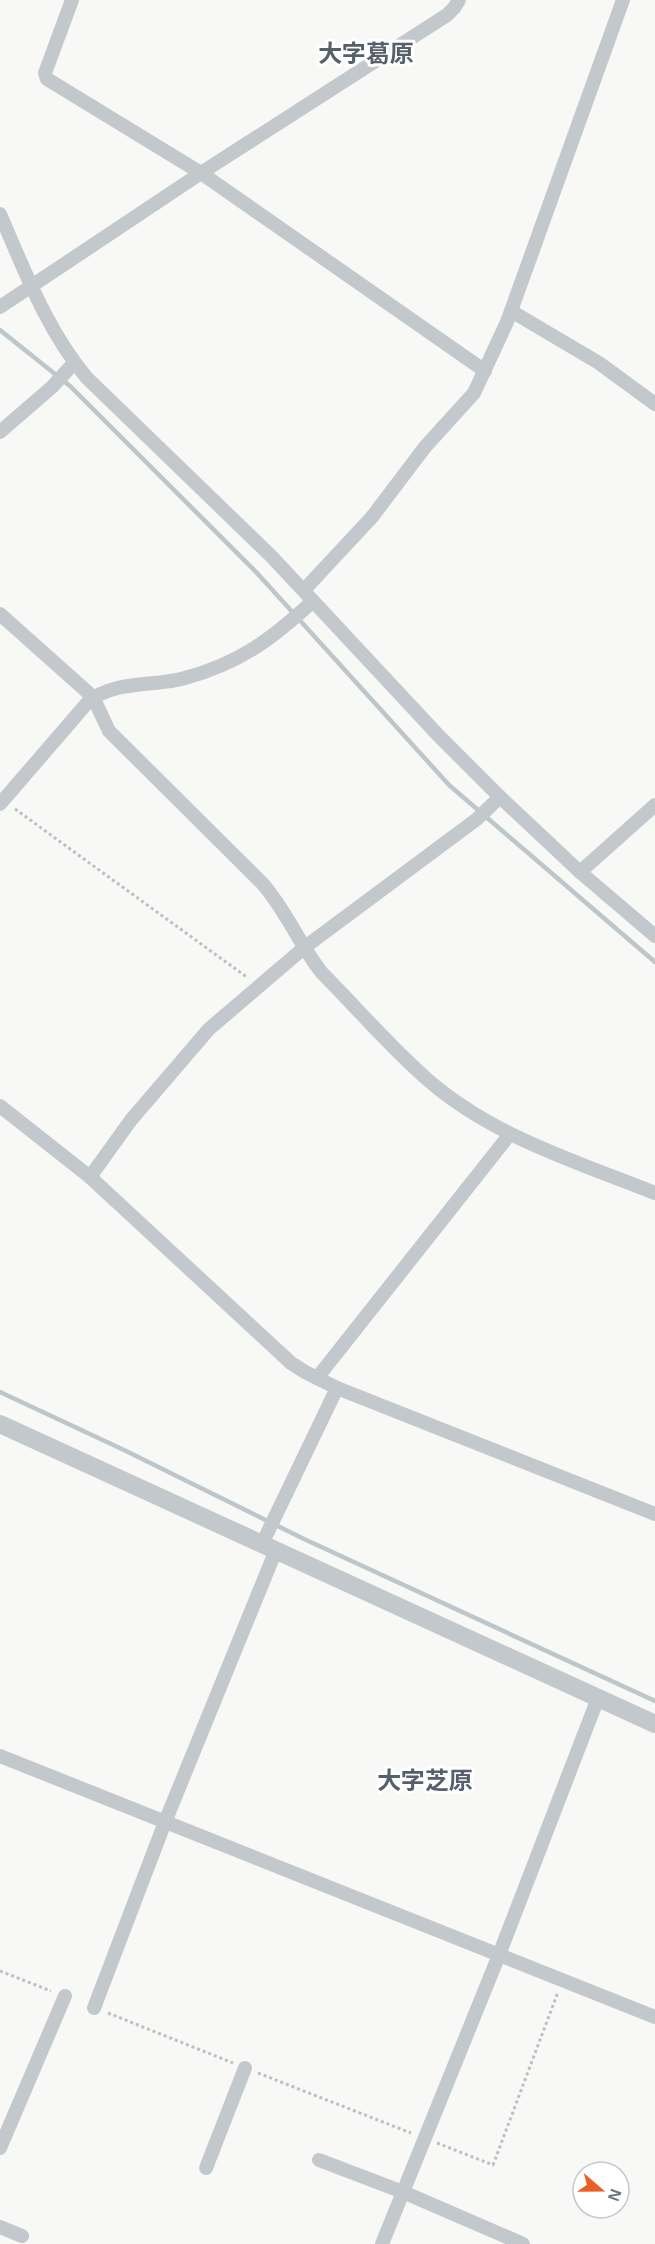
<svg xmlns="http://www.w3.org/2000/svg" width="655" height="2244" font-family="Helvetica,'Noto Sans JP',sans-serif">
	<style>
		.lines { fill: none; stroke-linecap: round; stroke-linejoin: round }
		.stream { stroke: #bcc6cb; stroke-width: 4.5 }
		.path { stroke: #bdc0c3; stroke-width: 3; stroke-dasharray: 3 3; stroke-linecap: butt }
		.minor { stroke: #c3c8cc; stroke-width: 14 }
		.tertiary { stroke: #c3c8cc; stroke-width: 18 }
		.labels { text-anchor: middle; stroke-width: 6; stroke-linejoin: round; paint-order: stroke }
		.quarter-label { font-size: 24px; font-weight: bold; fill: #55606c; stroke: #fff }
	</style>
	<rect width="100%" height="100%" fill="#f8f8f6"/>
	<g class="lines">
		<g class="stream">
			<polyline points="0,330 70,386 257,573 449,785 655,962"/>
			<polyline points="0,1392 124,1450 304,1539 655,1701"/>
		</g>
		<g class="path">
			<polyline points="15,809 248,978"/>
			<polyline points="0,1971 51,1991"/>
			<polyline points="108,2013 233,2063"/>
			<polyline points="258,2073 411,2133"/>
			<polyline points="437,2143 493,2165 558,1992"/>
		</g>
		<g class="minor">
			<polyline points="72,0 45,73 47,79 201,173 485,371"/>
			<path d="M 0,214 C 24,269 47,331 87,378 L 272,557 L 438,735 L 500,797 L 580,872 L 655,936"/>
			<polyline points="0,307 201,173 447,15 454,8 459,0"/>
			<polyline points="511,311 599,363 655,404"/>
			<polyline points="0,432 52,387 74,363"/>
			<polyline points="304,590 372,517 425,447 474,393 507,322 623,0"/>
			<path d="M 0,614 L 93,697 L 109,731 L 262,883 C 286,910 299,944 322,973 C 357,1008 390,1047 428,1080 C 492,1136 577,1162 655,1193"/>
			<path d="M 0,804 L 88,702 C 114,680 154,687 185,678 C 240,663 272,639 313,601"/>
			<polyline points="580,872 655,805"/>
			<polyline points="0,1106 90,1177 291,1363 305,1372 337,1388 655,1514"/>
			<polyline points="90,1177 131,1120 209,1029 305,947 477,819 500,797"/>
			<polyline points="317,1378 510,1134"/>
			<polyline points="262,1544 337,1388"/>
			<polyline points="0,1756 655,2017"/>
			<polyline points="94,2008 165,1822 276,1550"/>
			<polyline points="0,2148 65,1996"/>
			<polyline points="319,2160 403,2192 523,2244"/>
			<polyline points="206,2168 245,2068"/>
			<polyline points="0,2227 22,2236"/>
			<polyline points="382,2244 499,1955 598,1698"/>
		</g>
		<polyline class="tertiary" points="0,1424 655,1724"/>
	</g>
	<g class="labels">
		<g class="quarter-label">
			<text x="366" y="62">大字葛原</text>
			<text x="425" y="1789">大字芝原</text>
		</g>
	</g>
	<g transform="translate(601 2190) rotate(110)"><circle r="28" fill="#ffffff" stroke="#c2c9cf" stroke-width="1.5"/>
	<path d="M0-4.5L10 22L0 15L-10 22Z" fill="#e95f25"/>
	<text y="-9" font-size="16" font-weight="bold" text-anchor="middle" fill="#667788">N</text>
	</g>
</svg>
